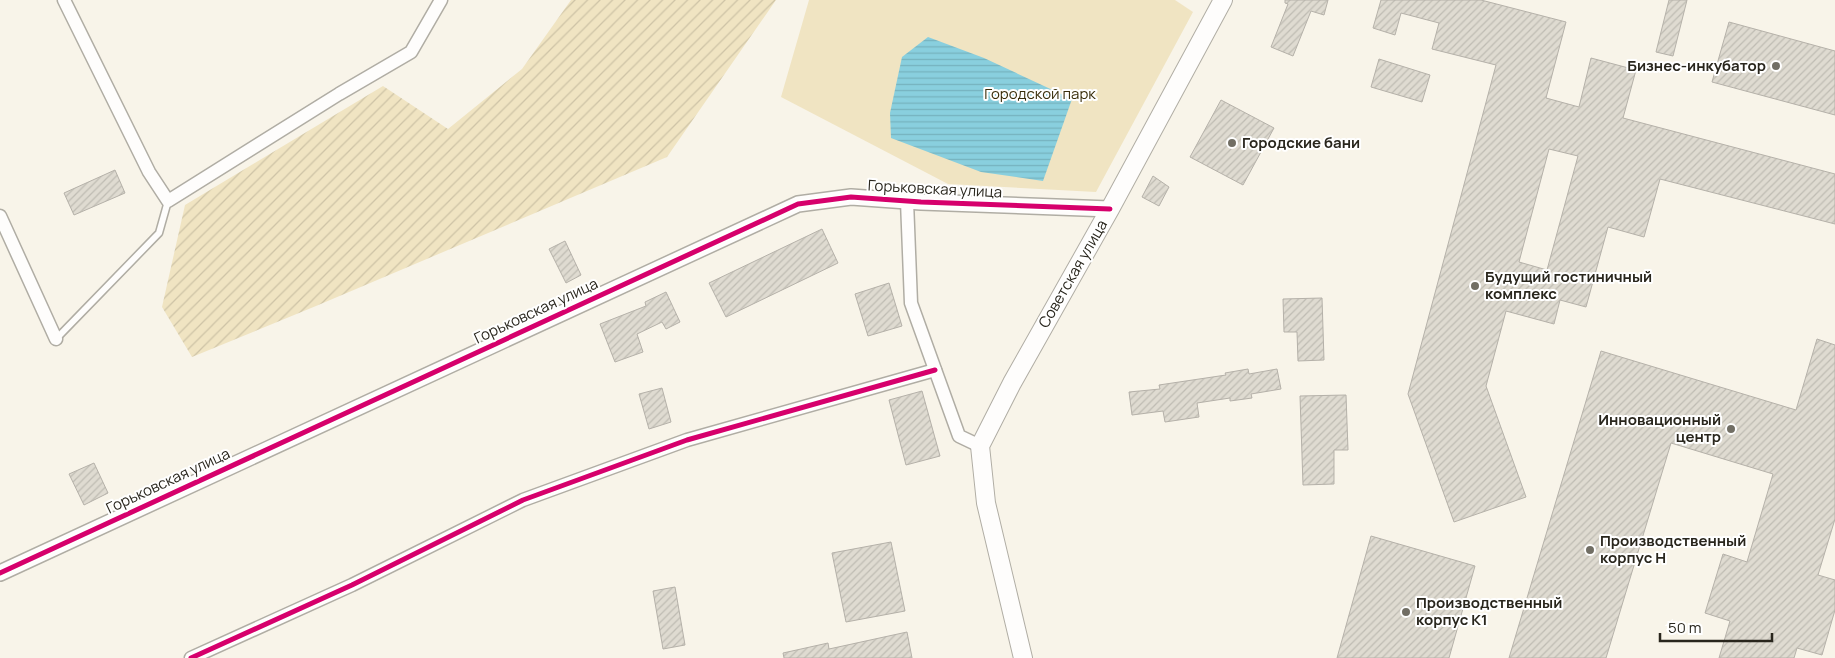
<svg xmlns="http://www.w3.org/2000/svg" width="1835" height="658" font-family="Manrope,sans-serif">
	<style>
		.park { fill: #f0e4c2 }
		.garden { fill: url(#garden-furrows) }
		.water { fill: url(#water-rules) }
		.building { fill: url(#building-hatch); stroke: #b5b1a9; fill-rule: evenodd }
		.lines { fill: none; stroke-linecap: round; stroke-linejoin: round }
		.service-casing { stroke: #b0ada4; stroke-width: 9 }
		.minor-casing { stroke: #b0ada4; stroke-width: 15 }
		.tertiary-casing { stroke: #b0ada4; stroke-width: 18 }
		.secondary-casing { stroke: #b0ada4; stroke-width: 20 }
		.service { stroke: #fefdfc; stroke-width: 6 }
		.minor { stroke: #fefdfc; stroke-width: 12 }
		.tertiary { stroke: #fefdfc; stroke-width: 15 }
		.secondary { stroke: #fefdfc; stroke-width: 18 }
		.cycleway-casing { stroke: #fff; stroke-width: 8 }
		.cycleway { stroke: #d6006c; stroke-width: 5 }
		.poi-dot { fill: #716e64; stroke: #fff; stroke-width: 2 }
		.labels { text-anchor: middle; stroke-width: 4; stroke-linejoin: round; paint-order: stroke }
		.poi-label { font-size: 15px; font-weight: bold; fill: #29261d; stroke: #fff; text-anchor: start }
		.park-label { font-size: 15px; fill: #3a2e0b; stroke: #fff }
		.street-label { font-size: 15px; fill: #29261d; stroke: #fff }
	</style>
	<defs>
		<pattern id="garden-furrows" width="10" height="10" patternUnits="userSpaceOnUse" patternTransform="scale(1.25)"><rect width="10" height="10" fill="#f0e4c2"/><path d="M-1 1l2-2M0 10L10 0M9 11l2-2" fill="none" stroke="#cec3a6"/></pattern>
		<pattern id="water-rules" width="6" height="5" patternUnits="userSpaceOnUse" patternTransform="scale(1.25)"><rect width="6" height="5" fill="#89cfde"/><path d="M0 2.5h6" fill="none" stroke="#76b2be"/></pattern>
		<pattern id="building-hatch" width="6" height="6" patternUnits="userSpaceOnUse" patternTransform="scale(1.25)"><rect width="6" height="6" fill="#dfdbd1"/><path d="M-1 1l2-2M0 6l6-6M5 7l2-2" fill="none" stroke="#bfbcb3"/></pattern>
	</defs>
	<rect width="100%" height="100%" fill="#f8f4e9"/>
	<polygon class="park" points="809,0 1175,0 1193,12 1096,192 948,184 781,97"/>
	<polygon class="garden" points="571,0 776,0 667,157 316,306 192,357 162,307 185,205 383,86 448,129 522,69"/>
	<polygon class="water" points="928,37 984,58 1072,99 1043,181 981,172 891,138 890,113 902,57"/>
	<g class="building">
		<polygon points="1285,0 1328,0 1324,15 1311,11 1293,56 1271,47 1288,4 1285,3"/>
		<path d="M 1381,0 L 1481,0 L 1566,22 L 1546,98 L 1579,107 L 1591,58 L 1636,70 L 1623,118 L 1835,174 L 1835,224 L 1660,179 L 1644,237 L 1608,227 L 1586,307 L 1560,300 L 1554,324 L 1506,311 L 1486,386 L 1526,497 L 1454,522 L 1408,394 L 1496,65 L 1432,49 L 1439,23 L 1401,13 L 1395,35 L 1373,28 ZM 1549,149 L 1578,156 L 1547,270 L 1519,262 Z"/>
		<polygon points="1669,0 1687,0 1673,56 1656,52"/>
		<polygon points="1729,22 1835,51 1835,115 1712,82"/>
		<polygon points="1379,59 1430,75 1422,102 1371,87"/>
		<polygon points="1221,100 1274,128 1243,185 1190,157"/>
		<polygon points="115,170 125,193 74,215 64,193"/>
		<polygon points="1153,176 1169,187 1159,206 1142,197"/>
		<polygon points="822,229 838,263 726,317 709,283"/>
		<polygon points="565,241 581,275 566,283 549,249"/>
		<polygon points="889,283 902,326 868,336 855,294"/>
		<polygon points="666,292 680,322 666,329 662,322 637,334 643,352 615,362 600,324 646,306 645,302"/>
		<polygon points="1322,298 1324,360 1298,361 1297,332 1284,332 1283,299"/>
		<polygon points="1817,339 1835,345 1835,519 1818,575 1835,580 1835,610 1822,655 1797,648 1794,658 1719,658 1730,621 1705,613 1723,554 1747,562 1773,474 1671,443 1606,658 1509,658 1601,351 1796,410"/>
		<polygon points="1248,369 1249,374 1277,369 1281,389 1251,394 1252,398 1230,401 1230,398 1197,403 1199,417 1165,422 1163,411 1132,415 1129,392 1160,389 1159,385 1226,375 1225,373"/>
		<polygon points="662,388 671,422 649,429 639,394"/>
		<polygon points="922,391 940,456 906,465 889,400"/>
		<polygon points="1346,395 1348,450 1334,450 1334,484 1303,485 1300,396"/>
		<polygon points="94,463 108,493 84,505 69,474"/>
		<polygon points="1371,536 1475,566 1449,658 1337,658"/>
		<polygon points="891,542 905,611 846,622 832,553"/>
		<polygon points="675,587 685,645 663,649 653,591"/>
		<polygon points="907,632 912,658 784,658 783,653 828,643 829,649"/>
	</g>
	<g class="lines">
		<defs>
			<polyline id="service" points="56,339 159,233 168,201"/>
			<g id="minor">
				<polyline points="64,0 149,172 168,201 339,94 411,52 441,0"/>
				<polyline points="907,201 911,303 959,436 980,446"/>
				<polyline points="0,216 56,339"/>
				<polyline points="191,658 352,585 523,500 687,440 935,370"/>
			</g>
			<polyline id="tertiary" points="0,573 798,204 851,197 921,202 1110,209"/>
			<polyline id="secondary" points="1023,658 986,503 980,446 1012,383 1110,209 1223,0"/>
		</defs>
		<use href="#service" class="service-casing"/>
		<use href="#minor" class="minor-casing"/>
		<use href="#tertiary" class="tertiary-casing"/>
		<use href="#secondary" class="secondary-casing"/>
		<use href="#service" class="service"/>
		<use href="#minor" class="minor"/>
		<use href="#tertiary" class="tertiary"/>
		<use href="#secondary" class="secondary"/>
		<defs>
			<g id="cycleway">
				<polyline points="0,573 798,204 851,197 921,202 1110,209"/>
				<polyline points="191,658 352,585 523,500 687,440 935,370"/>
			</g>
		</defs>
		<use href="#cycleway" class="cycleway-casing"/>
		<use href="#cycleway" class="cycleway"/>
	</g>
	<g class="poi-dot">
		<circle cx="1776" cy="66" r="5"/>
		<circle cx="1232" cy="143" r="5"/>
		<circle cx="1475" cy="286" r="5"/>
		<circle cx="1731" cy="429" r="5"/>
		<circle cx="1590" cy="550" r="5"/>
		<circle cx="1406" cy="612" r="5"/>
	</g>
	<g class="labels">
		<g class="poi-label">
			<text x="1766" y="71" text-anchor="end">Бизнес-инкубатор</text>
			<text x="1242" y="148">Городские бани</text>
			<text x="1485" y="282">Будущий гостиничный<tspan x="1485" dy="17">комплекс</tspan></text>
			<text x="1721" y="425" text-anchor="end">Инновационный<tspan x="1721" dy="17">центр</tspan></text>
			<text x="1600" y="546">Производственный<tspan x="1600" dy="17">корпус H</tspan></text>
			<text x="1416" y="608">Производственный<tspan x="1416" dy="17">корпус K1</tspan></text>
		</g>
		<g class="park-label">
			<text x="1040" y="99">Городской парк</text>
		</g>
		<g class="street-label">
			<text transform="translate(935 189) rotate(3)" y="5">Горьковская улица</text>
			<text transform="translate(1073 274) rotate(-60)" y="5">Советская улица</text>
			<text transform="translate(536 311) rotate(-25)" y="5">Горьковская улица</text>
			<text transform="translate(168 481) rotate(-25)" y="5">Горьковская улица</text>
		</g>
	</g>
	<path d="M1660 633v8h112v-8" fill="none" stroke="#29261d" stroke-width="2.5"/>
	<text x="1668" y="633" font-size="15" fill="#29261d" stroke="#ffffff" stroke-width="4" paint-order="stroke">50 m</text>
</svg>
